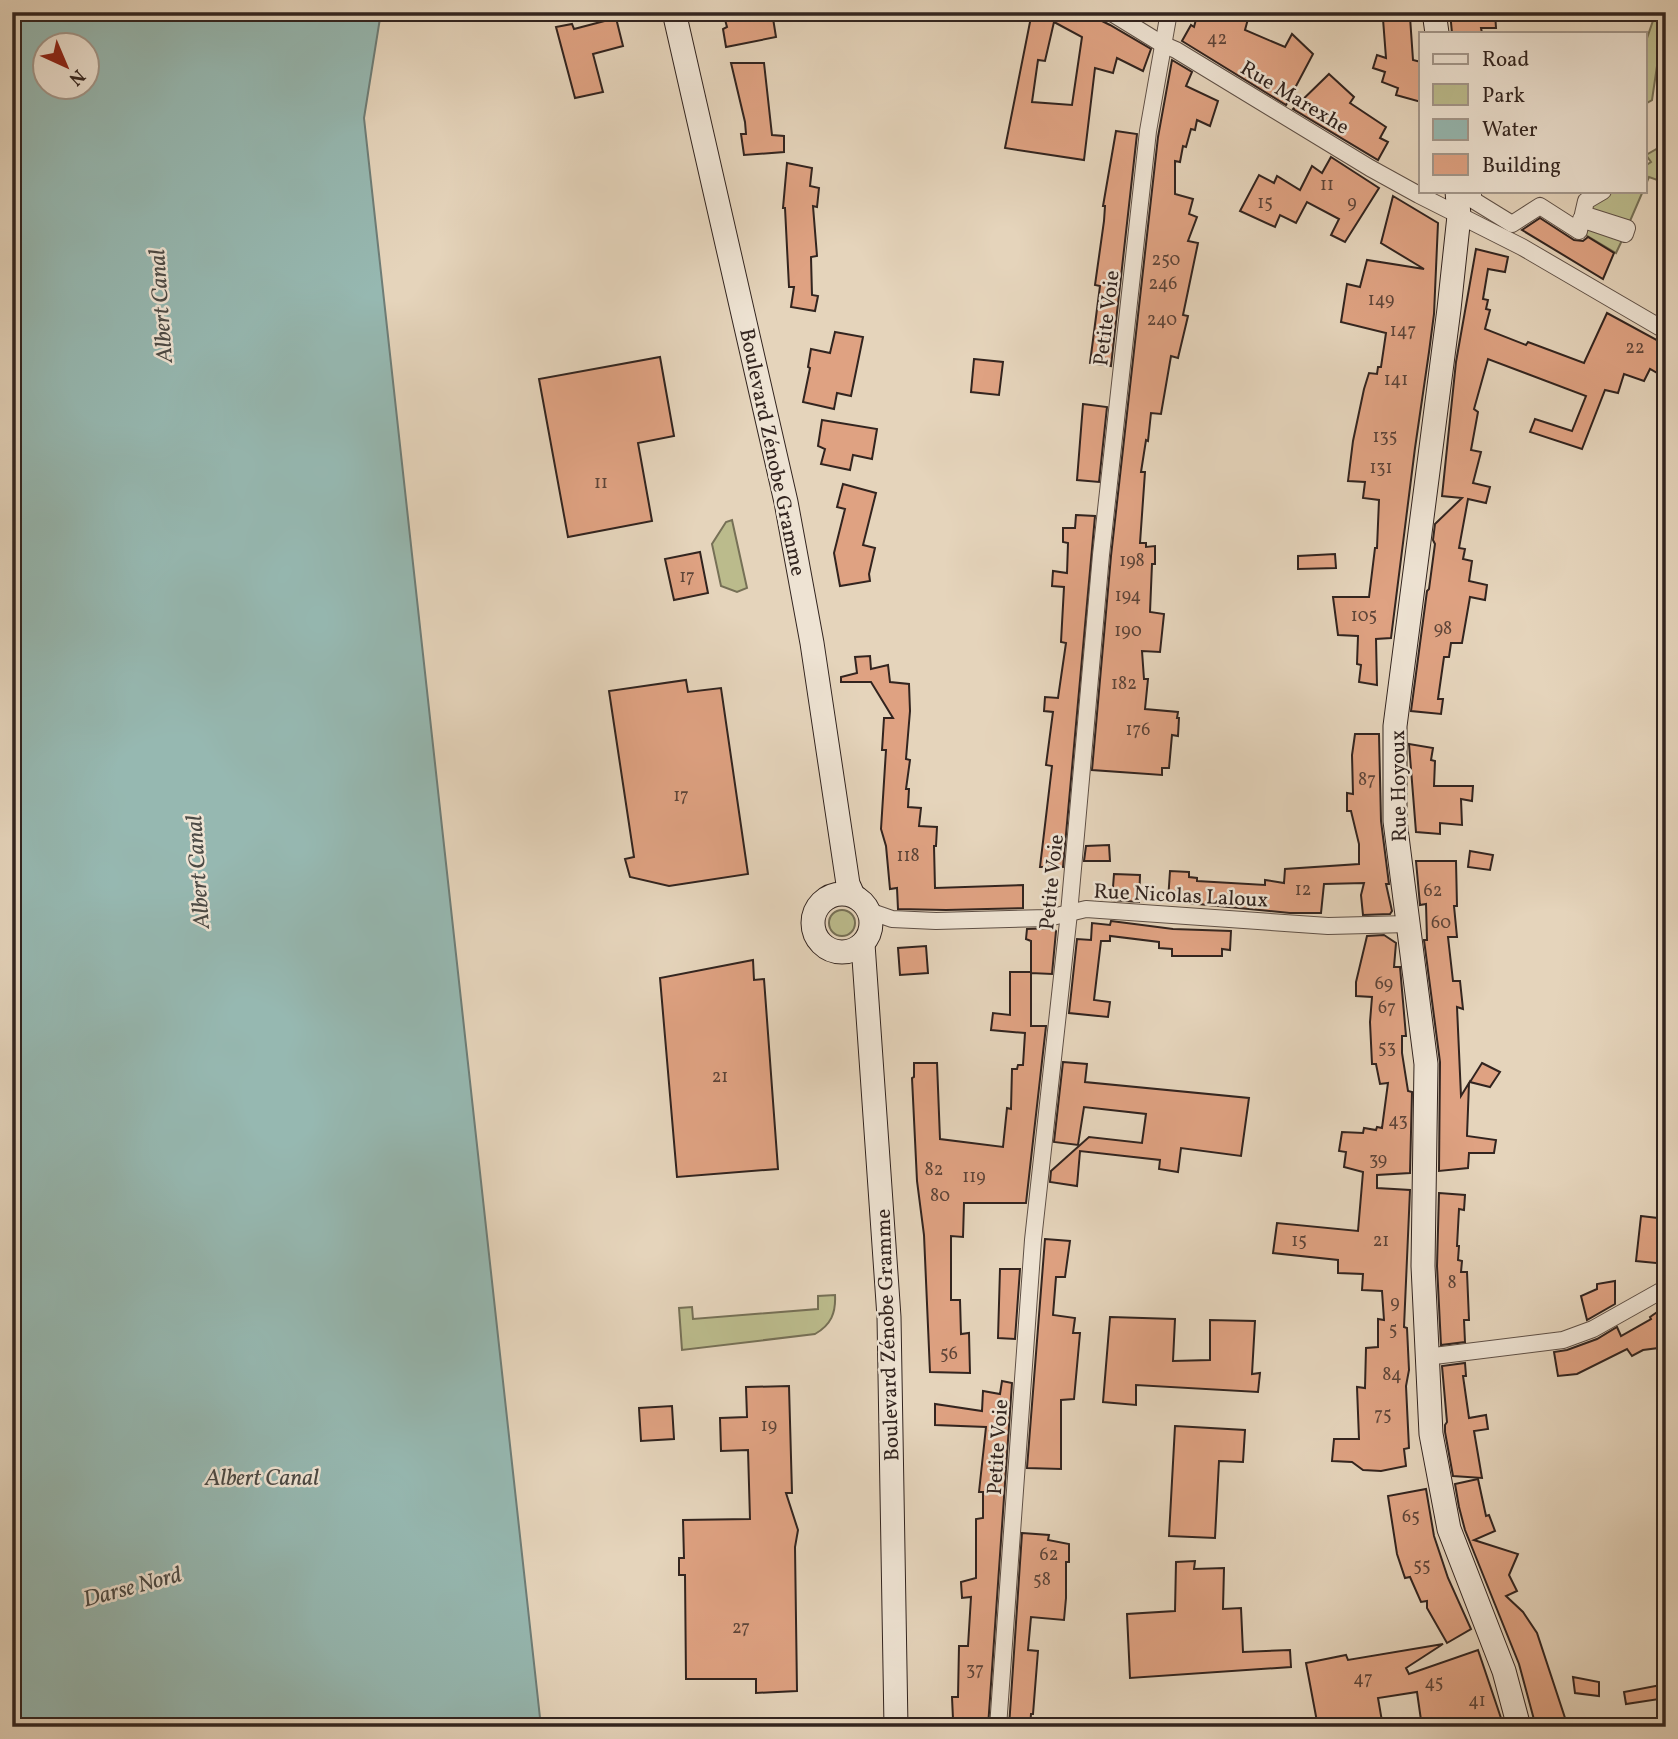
<svg xmlns="http://www.w3.org/2000/svg" width="1678" height="1739" font-family="Vollkorn,serif">
	<style>
		.green { fill: #bbbb8c; stroke: #767056; stroke-width: 2 }
		.water { fill: #96b8b1; stroke: #6e7d77; stroke-width: 2; fill-rule: evenodd }
		.building { fill: #dfa282; stroke: #32241f; stroke-width: 2; fill-rule: evenodd }
		.lines { fill: none; stroke-linecap: round; stroke-linejoin: round }
		.street-casing { stroke: #5f5046; stroke-width: 18 }
		.secondary-casing { stroke: #32241f; stroke-width: 25 }
		.street { stroke: #eee3d3; stroke-width: 16 }
		.secondary { stroke: #eee3d3; stroke-width: 23 }
		.labels { text-anchor: middle; stroke-width: 5; stroke-linejoin: round; paint-order: stroke }
		.number-label { font-size: 18px; fill: #5d4438 }
		.street-label { font-size: 21px; fill: #32241f; stroke: #eee3d3 }
		.water-label { font-size: 23px; font-style: italic; fill: #4b4944; stroke: #eee3d3 }
	</style>
	<rect width="100%" height="100%" fill="#e5d4bb"/>
	<filter id="stains"><feTurbulence type="fractalNoise" baseFrequency=".00286" numOctaves="4"/><feColorMatrix values="0 0 0 0 .2 0 0 0 0 .09 0 0 0 0 .02 0 0 0 .5 -.17"/></filter>
	<radialGradient id="worn" r=".72"><stop offset=".6" stop-color="#630" stop-opacity="0"/><stop offset="1" stop-color="#630" stop-opacity=".3"/></radialGradient>
	<g class="green">
		<polygon points="1656,12 1665,12 1652,100 1645,104 1645,44"/>
		<polygon points="1664,119 1666,183 1649,177 1645,187 1645,166 1651,162 1646,155 1658,148"/>
		<polygon points="1603,191 1643,191 1627,228 1583,214"/>
		<polygon points="1581,219 1625,234 1616,253 1579,231"/>
		<polygon points="732,520 747,588 737,592 721,586 712,544 726,522"/>
		<circle cx="842" cy="923" r="13"/>
		<path d="M 835,1295 C 836,1313 831,1325 815,1334 L 682,1350 L 679,1308 L 692,1307 L 693,1319 L 818,1309 L 818,1296 Z"/>
	</g>
	<path class="water" d="M 12,12 L 381,12 L 364,118 L 541,1727 L 12,1727 ZM 46,46 L 88,46 L 88,88 L 46,88 Z"/>
	<g class="building">
		<polygon points="723,12 772,12 776,37 726,47 723,29 727,27"/>
		<path d="M 1032,12 L 1084,12 L 1110,25 L 1151,49 L 1143,71 L 1117,58 L 1113,73 L 1095,68 L 1084,160 L 1005,148 ZM 1054,22 L 1082,37 L 1072,105 L 1032,102 L 1038,60 L 1045,61 Z"/>
		<polygon points="1198,12 1228,12 1248,19 1245,30 1285,47 1292,34 1313,54 1286,105 1182,41 1191,25 1194,27"/>
		<polygon points="1450,12 1495,12 1496,28 1481,28 1482,33 1452,33"/>
		<polygon points="1410,17 1413,60 1421,62 1421,102 1396,95 1398,88 1382,82 1385,72 1373,68 1377,55 1386,58 1383,19"/>
		<polygon points="616,18 623,46 593,54 603,92 575,98 556,27 572,24 574,29"/>
		<polygon points="1172,60 1192,72 1186,86 1218,101 1210,126 1197,120 1195,130 1191,129 1186,147 1183,146 1180,162 1175,161 1175,194 1193,199 1189,214 1197,217 1188,241 1198,243 1183,315 1188,316 1178,358 1171,356 1161,414 1151,413 1148,441 1146,440 1141,472 1145,472 1140,543 1146,543 1146,547 1155,546 1155,564 1152,564 1150,612 1164,614 1160,652 1142,651 1144,679 1148,679 1145,709 1178,712 1177,718 1179,718 1178,736 1172,735 1169,768 1162,768 1162,775 1092,770 1111,556 1158,137"/>
		<polygon points="731,63 764,63 772,135 784,136 784,152 744,155 741,134 746,134 745,122"/>
		<polygon points="1329,74 1354,97 1350,103 1386,127 1380,138 1388,142 1378,160 1293,109"/>
		<polygon points="1116,131 1137,134 1111,366 1090,363 1100,286 1095,285 1104,221 1105,206 1103,206"/>
		<polygon points="1331,157 1379,188 1345,242 1331,235 1339,219 1307,202 1296,223 1280,215 1275,227 1240,211 1259,175 1274,183 1277,176 1300,190 1312,166 1322,173"/>
		<polygon points="787,163 812,168 810,186 819,188 817,207 813,206 817,256 811,257 812,295 818,296 815,311 791,307 794,287 789,287 785,208 783,208"/>
		<polygon points="1393,196 1438,223 1434,314 1429,352 1415,448 1391,638 1376,639 1377,685 1359,682 1361,665 1357,664 1358,636 1338,635 1333,597 1369,597 1375,548 1377,548 1379,500 1363,498 1365,482 1348,481 1353,441 1364,389 1369,373 1377,374 1378,367 1381,367 1386,333 1341,322 1347,284 1360,287 1367,260 1424,269 1381,243"/>
		<polygon points="1540,218 1574,240 1583,241 1588,237 1614,253 1603,279 1522,230"/>
		<polygon points="1476,249 1508,257 1505,272 1488,269 1483,299 1488,300 1486,309 1490,310 1485,329 1526,345 1528,342 1584,363 1607,313 1666,345 1666,378 1650,369 1644,381 1624,374 1618,393 1605,390 1582,449 1530,432 1535,419 1572,431 1586,396 1488,359 1474,409 1478,412 1471,450 1481,452 1473,483 1490,487 1486,503 1468,499 1459,548 1465,549 1463,559 1472,561 1469,581 1487,585 1485,600 1470,597 1462,643 1451,643 1449,657 1444,657 1438,699 1443,699 1441,714 1411,711 1427,591 1429,589 1435,544 1433,540 1435,524 1462,498 1442,496 1456,362"/>
		<polygon points="835,332 863,337 851,396 837,393 834,409 803,402 810,368 808,367 811,349 830,353"/>
		<polygon points="660,357 674,436 638,443 652,521 568,537 539,379"/>
		<polygon points="974,359 1003,362 999,395 971,392"/>
		<polygon points="1083,404 1107,407 1099,482 1077,480"/>
		<polygon points="822,420 877,429 872,459 853,455 850,470 821,464 825,449 818,446"/>
		<polygon points="843,484 876,493 863,545 875,548 869,574 870,581 840,586 834,553 845,509 837,507"/>
		<polygon points="1076,515 1095,516 1063,867 1040,867 1052,766 1046,765 1053,712 1044,711 1045,697 1058,698 1066,643 1061,642 1064,587 1052,586 1053,571 1067,573 1068,543 1063,542 1063,528 1075,528"/>
		<polygon points="700,552 708,593 674,600 665,559"/>
		<polygon points="1335,554 1336,568 1298,569 1298,556"/>
		<polygon points="870,656 871,669 888,665 890,682 909,684 910,711 906,759 910,760 906,789 909,789 908,807 921,808 919,826 937,827 936,846 934,846 935,888 1023,885 1023,908 946,910 898,909 897,888 890,889 886,846 881,829 886,750 882,750 884,718 893,718 871,682 841,682 841,677 857,673 855,657"/>
		<polygon points="686,680 688,692 721,688 748,874 669,886 630,877 625,859 634,857 609,691"/>
		<polygon points="1355,734 1379,734 1381,821 1389,884 1386,884 1392,911 1390,914 1363,915 1361,895 1364,883 1324,884 1321,913 1290,913 1168,901 1170,871 1189,872 1189,877 1197,878 1197,881 1265,885 1265,880 1284,883 1285,869 1359,864 1359,844 1351,811 1347,811 1347,793 1353,794 1352,755"/>
		<polygon points="1409,744 1433,748 1431,760 1435,761 1434,786 1473,786 1472,801 1461,799 1462,825 1440,823 1440,834 1416,832"/>
		<polygon points="1109,845 1110,861 1084,861 1086,846"/>
		<polygon points="1470,851 1493,855 1490,870 1468,867"/>
		<polygon points="1416,861 1456,861 1457,906 1454,906 1457,937 1448,937 1453,981 1460,981 1463,1009 1457,1007 1461,1096 1469,1083 1467,1136 1496,1140 1494,1153 1469,1153 1468,1168 1439,1171 1440,1062 1424,940 1427,940 1426,904 1420,905"/>
		<polygon points="1114,874 1140,875 1139,902 1112,900"/>
		<polygon points="1111,921 1173,929 1231,931 1230,950 1222,949 1222,956 1172,956 1172,949 1159,948 1159,942 1110,936 1110,941 1101,941 1094,1000 1110,1002 1108,1017 1069,1013 1077,939 1091,940 1092,923 1110,925"/>
		<polygon points="1053,928 1056,931 1052,974 1031,973 1031,1026 1046,1026 1026,1203 964,1203 963,1237 951,1236 951,1300 960,1300 961,1334 969,1333 970,1373 930,1372 924,1235 917,1181 912,1078 914,1077 914,1063 937,1063 940,1139 1003,1147 1007,1108 1011,1109 1012,1069 1017,1069 1018,1065 1023,1065 1025,1033 991,1030 993,1013 1010,1015 1010,972 1031,972 1031,941 1026,939 1027,929"/>
		<polygon points="1384,935 1396,943 1394,967 1400,967 1406,1036 1402,1036 1402,1053 1408,1091 1412,1092 1410,1173 1377,1175 1377,1188 1410,1190 1404,1327 1407,1328 1409,1370 1406,1386 1409,1448 1404,1449 1406,1466 1381,1471 1363,1470 1352,1462 1332,1461 1334,1439 1359,1439 1357,1387 1365,1388 1366,1348 1378,1347 1378,1319 1384,1320 1382,1291 1362,1290 1363,1274 1338,1273 1338,1260 1273,1253 1277,1223 1358,1231 1363,1172 1344,1167 1346,1152 1339,1151 1342,1132 1363,1133 1364,1128 1376,1130 1377,1127 1382,1128 1388,1083 1380,1084 1376,1064 1372,1064 1370,1022 1372,997 1356,996 1356,982 1367,936"/>
		<polygon points="926,946 928,973 900,975 898,948"/>
		<polygon points="753,960 754,980 764,979 778,1169 677,1177 660,978"/>
		<polygon points="1063,1062 1087,1064 1085,1082 1249,1098 1241,1156 1181,1148 1178,1172 1159,1169 1160,1160 1080,1151 1077,1186 1050,1182 1051,1171 1089,1137 1142,1143 1146,1114 1084,1107 1078,1145 1054,1142"/>
		<polygon points="1482,1063 1500,1072 1490,1087 1470,1082"/>
		<polygon points="1439,1193 1465,1195 1464,1210 1459,1209 1457,1246 1459,1246 1458,1260 1462,1261 1461,1272 1467,1272 1469,1320 1464,1320 1465,1342 1441,1345 1437,1266"/>
		<polygon points="1641,1216 1666,1219 1666,1264 1636,1261"/>
		<polygon points="1045,1239 1070,1241 1065,1277 1056,1277 1053,1315 1075,1318 1073,1333 1080,1333 1074,1399 1061,1400 1061,1469 1027,1468"/>
		<polygon points="1000,1269 1020,1269 1015,1339 998,1338"/>
		<polygon points="1615,1281 1615,1304 1587,1320 1581,1296 1597,1289 1597,1284"/>
		<polygon points="1666,1306 1666,1347 1643,1350 1632,1356 1627,1349 1577,1374 1558,1376 1554,1352 1567,1350 1597,1339 1617,1327 1621,1336 1651,1319 1650,1317"/>
		<polygon points="1110,1317 1175,1319 1173,1361 1210,1360 1210,1320 1255,1321 1252,1374 1260,1373 1258,1392 1136,1385 1136,1405 1103,1402"/>
		<polygon points="1465,1363 1466,1376 1463,1376 1469,1418 1486,1415 1488,1429 1474,1431 1482,1478 1453,1476 1445,1432 1445,1425 1447,1422 1442,1366"/>
		<polygon points="1002,1381 1012,1383 988,1727 963,1727 963,1719 953,1719 952,1697 958,1697 959,1646 968,1646 971,1597 962,1598 961,1582 976,1578 976,1519 983,1518 983,1492 979,1492 986,1427 935,1425 935,1404 982,1411 983,1391 1000,1394"/>
		<polygon points="789,1386 792,1493 786,1493 798,1530 795,1547 797,1691 756,1693 756,1679 686,1679 685,1575 679,1575 679,1558 684,1558 683,1520 750,1519 748,1450 721,1451 720,1418 747,1417 746,1387"/>
		<polygon points="672,1406 674,1439 641,1441 639,1408"/>
		<polygon points="1175,1426 1245,1430 1243,1462 1219,1461 1215,1538 1169,1536"/>
		<polygon points="1478,1479 1486,1516 1489,1515 1495,1531 1474,1540 1518,1554 1509,1575 1517,1591 1506,1596 1523,1612 1537,1633 1568,1727 1536,1727 1519,1664 1465,1530 1459,1507 1455,1484"/>
		<polygon points="1426,1489 1434,1536 1448,1578 1471,1629 1447,1643 1427,1608 1427,1601 1421,1602 1410,1577 1405,1578 1397,1554 1388,1496"/>
		<polygon points="1022,1533 1049,1535 1048,1540 1069,1544 1069,1562 1066,1562 1066,1598 1064,1620 1031,1617 1028,1650 1038,1651 1033,1714 1031,1714 1030,1727 1009,1727"/>
		<polygon points="1195,1561 1194,1569 1224,1568 1223,1609 1241,1608 1243,1652 1290,1650 1291,1667 1130,1678 1127,1614 1175,1611 1176,1562"/>
		<polygon points="1443,1644 1406,1668 1409,1674 1478,1650 1504,1727 1422,1727 1417,1692 1378,1698 1383,1727 1318,1727 1306,1663 1346,1655 1348,1660"/>
		<polygon points="1573,1677 1599,1682 1599,1696 1575,1693"/>
		<polygon points="1666,1684 1666,1698 1626,1704 1624,1692"/>
	</g>
	<g class="lines">
		<defs>
			<g id="street">
				<polyline points="1110,12 1162,44 1176,50 1370,168 1419,195 1522,247 1666,331"/>
				<polyline points="1473,191 1473,200 1512,224 1540,206 1579,231 1581,219 1625,234 1627,228 1583,214 1586,201 1603,191"/>
				<polyline points="869,911 892,919 936,921 1048,918 1086,909 1328,926 1409,924"/>
				<polyline points="1426,1357 1563,1340 1593,1329 1666,1288"/>
				<polyline points="998,1727 1033,1240 1069,913 1101,555 1148,131 1169,12"/>
			</g>
			<g id="secondary">
				<polyline points="674,12 786,502 812,643 848,884 853,895"/>
				<polyline points="1434,12 1437,33"/>
				<polyline points="1457,191 1459,216 1449,309 1395,726 1395,821 1426,1064 1423,1266 1431,1434 1449,1529 1504,1671 1519,1727"/>
				<circle cx="842" cy="923" r="29"/>
				<polyline points="863,944 889,1317 896,1727"/>
			</g>
		</defs>
		<use href="#street" class="street-casing"/>
		<use href="#secondary" class="secondary-casing"/>
		<use href="#street" class="street"/>
		<use href="#secondary" class="secondary"/>
	</g>
	<g class="labels">
		<g class="number-label">
			<text x="1217" y="44">42</text>
			<text x="1327" y="190">11</text>
			<text x="1265" y="208">15</text>
			<text x="1352" y="208">9</text>
			<text x="1166" y="265">250</text>
			<text x="1163" y="289">246</text>
			<text x="1381" y="305">149</text>
			<text x="1162" y="325">240</text>
			<text x="1403" y="336">147</text>
			<text x="1635" y="353">22</text>
			<text x="1396" y="385">141</text>
			<text x="1385" y="442">135</text>
			<text x="1381" y="473">131</text>
			<text x="601" y="488">11</text>
			<text x="1132" y="566">198</text>
			<text x="687" y="582">17</text>
			<text x="1128" y="601">194</text>
			<text x="1364" y="621">105</text>
			<text x="1443" y="634">98</text>
			<text x="1128" y="636">190</text>
			<text x="1124" y="689">182</text>
			<text x="1138" y="735">176</text>
			<text x="1367" y="785">87</text>
			<text x="681" y="801">17</text>
			<text x="908" y="861">118</text>
			<text x="1303" y="895">12</text>
			<text x="1433" y="896">62</text>
			<text x="1441" y="928">60</text>
			<text x="1384" y="989">69</text>
			<text x="1387" y="1013">67</text>
			<text x="1387" y="1053">53</text>
			<text x="720" y="1082">21</text>
			<text x="1398" y="1126">43</text>
			<text x="1378" y="1165">39</text>
			<text x="934" y="1175">82</text>
			<text x="974" y="1182">119</text>
			<text x="940" y="1201">80</text>
			<text x="1299" y="1246">15</text>
			<text x="1381" y="1246">21</text>
			<text x="1452" y="1288">8</text>
			<text x="1395" y="1308">9</text>
			<text x="1393" y="1335">5</text>
			<text x="949" y="1359">56</text>
			<text x="1392" y="1380">84</text>
			<text x="1383" y="1420">75</text>
			<text x="769" y="1431">19</text>
			<text x="1411" y="1522">65</text>
			<text x="1049" y="1560">62</text>
			<text x="1422" y="1571">55</text>
			<text x="1042" y="1585">58</text>
			<text x="741" y="1633">27</text>
			<text x="975" y="1675">37</text>
			<text x="1363" y="1684">47</text>
			<text x="1434" y="1688">45</text>
			<text x="1477" y="1706">41</text>
		</g>
		<g class="street-label">
			<text transform="translate(1295 97) rotate(31)" y="7">Rue Marexhe</text>
			<text transform="translate(1106 318) rotate(-83)" y="7">Petite Voie</text>
			<text transform="translate(773 452) rotate(78)" y="7">Boulevard Zénobe Gramme</text>
			<text transform="translate(1398 786) rotate(-91)" y="7">Rue Hoyoux</text>
			<text transform="translate(1051 882) rotate(-84)" y="7">Petite Voie</text>
			<text transform="translate(1181 895) rotate(3)" y="7">Rue Nicolas Laloux</text>
			<text transform="translate(887 1335) rotate(-92)" y="7">Boulevard Zénobe Gramme</text>
			<text transform="translate(997 1447) rotate(-86)" y="7">Petite Voie</text>
		</g>
		<g class="water-label">
			<text transform="translate(160 306) rotate(-94)" y="8">Albert Canal</text>
			<text transform="translate(197 872) rotate(-94)" y="8">Albert Canal</text>
			<text x="262" y="1485">Albert Canal</text>
			<text transform="translate(132 1586) rotate(-15)" y="8">Darse Nord</text>
		</g>
	</g>
	<rect width="1678" height="1739" fill="none" stroke="#e5d4bb" stroke-width="42"/>
	<rect x="14" y="14" width="1650" height="1711" fill="none" stroke="#32241f" stroke-width="3.5"/>
	<rect x="21" y="21" width="1636" height="1697" fill="none" stroke="#32241f" stroke-width="2"/>
	<rect x="1419" y="32" width="228" height="161" fill="#eee3d3" stroke="#a3978b" stroke-width="2"/>
	<rect x="1433" y="54" width="35" height="10" fill="#eee3d3" stroke="#a3978b" stroke-width="2"/>
	<text x="1482" y="66" font-size="21" fill="#32241f">Road</text>
	<rect x="1433" y="84" width="35" height="21" fill="#bbbb8c" stroke="#a3978b" stroke-width="2"/>
	<text x="1482" y="102" font-size="21" fill="#32241f">Park</text>
	<rect x="1433" y="119" width="35" height="21" fill="#96b8b1" stroke="#a3978b" stroke-width="2"/>
	<text x="1482" y="136" font-size="21" fill="#32241f">Water</text>
	<rect x="1433" y="154" width="35" height="21" fill="#dfa282" stroke="#a3978b" stroke-width="2"/>
	<text x="1482" y="172" font-size="21" fill="#32241f">Building</text>
	<g transform="translate(66 66) rotate(136)"><circle r="33" fill="#eee3d3" stroke="#a3978b" stroke-width="2"/>
	<path d="M0-5L12 26L0 18L-12 26Z" fill="#8f2418"/>
	<text y="-10" font-size="19" font-weight="bold" text-anchor="middle" fill="#32241f">N</text>
	</g>
	<rect width="100%" height="100%" filter="url(#stains)"/>
	<rect width="100%" height="100%" fill="url(#worn)"/>
</svg>
